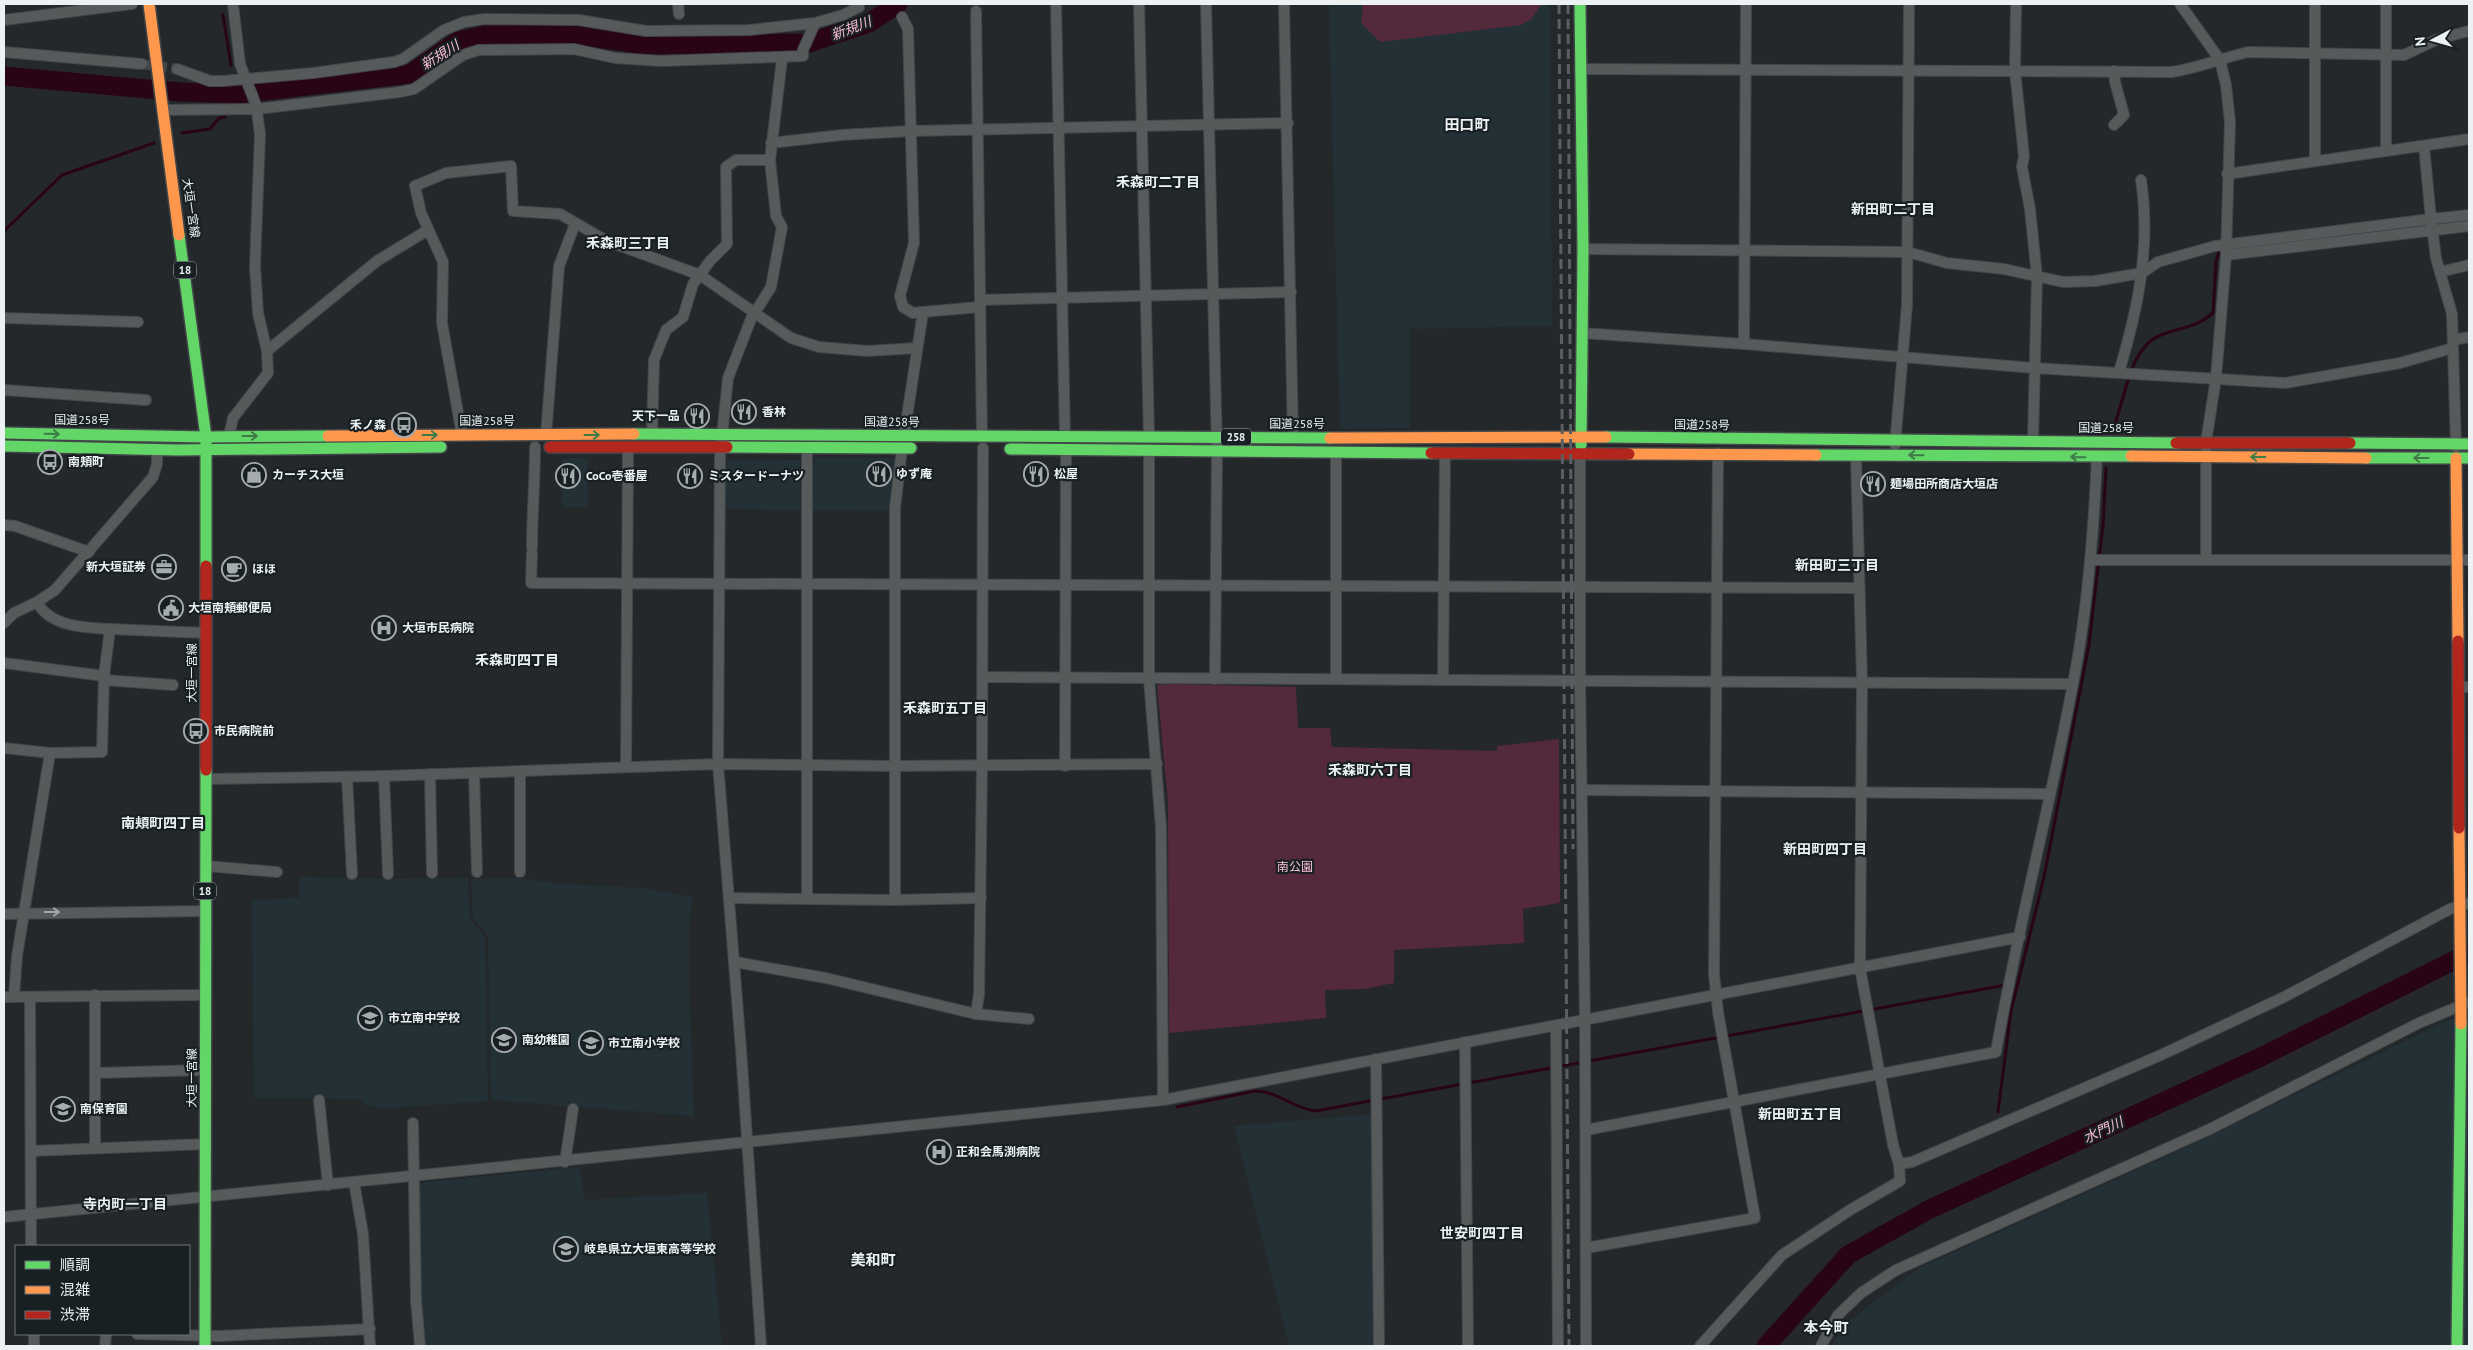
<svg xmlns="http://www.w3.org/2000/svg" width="2473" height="1350" font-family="'PT Sans','Noto Sans JP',sans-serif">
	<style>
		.built { fill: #233137 }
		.green { fill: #54293b }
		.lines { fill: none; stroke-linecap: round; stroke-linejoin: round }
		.stream { stroke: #290416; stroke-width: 3 }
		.river { stroke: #290416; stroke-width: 19 }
		.street-tunnel { stroke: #424648; stroke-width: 10; stroke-dasharray: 10 5; stroke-linecap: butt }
		.street-casing { stroke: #424648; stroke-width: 12 }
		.fast-casing { stroke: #424648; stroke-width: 14 }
		.slow-casing { stroke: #424648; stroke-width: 14 }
		.jam-casing { stroke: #424648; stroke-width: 14 }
		.street { stroke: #575a5b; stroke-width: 10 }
		.fast { stroke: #63d668; stroke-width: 11 }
		.slow { stroke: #ff974d; stroke-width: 11 }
		.jam { stroke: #b3261e; stroke-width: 11 }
		.rail { stroke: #5b5f61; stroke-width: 3; stroke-dasharray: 10 5; stroke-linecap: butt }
		.oneway { stroke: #3e7b46 }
		.oneway2 { stroke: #a2a6a8 }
		.labels { text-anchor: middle; stroke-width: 4.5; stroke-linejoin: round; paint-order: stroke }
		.shield { fill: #182024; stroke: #acb2b6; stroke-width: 1 }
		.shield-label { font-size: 11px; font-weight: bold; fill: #ecf1f4 }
		.street-label { font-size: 12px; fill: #ecf1f4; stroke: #182024 }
		.poi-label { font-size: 12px; font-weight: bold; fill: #ecf1f4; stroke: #182024; text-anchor: start }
		.park-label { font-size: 12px; fill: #fec0d6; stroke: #182024 }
		.water-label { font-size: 14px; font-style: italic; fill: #f7bad0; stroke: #182024 }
		.neighbourhood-label { font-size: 14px; font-weight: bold; fill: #ecf1f4; stroke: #182024 }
		.quarter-label { font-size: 15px; font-weight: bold; fill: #ecf1f4; stroke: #182024 }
	</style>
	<rect width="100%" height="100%" fill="#24282a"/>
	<g class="built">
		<polygon points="1329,4 1550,4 1552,326 1410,329 1410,428 1340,429"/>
		<rect x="562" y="458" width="26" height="49"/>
		<polygon points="814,458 896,458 890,511 813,510"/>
		<polygon points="726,459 800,460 800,510 726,509"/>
		<polygon points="299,877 394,879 468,878 470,920 485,937 488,1101 385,1108 364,1105 362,1099 254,1098 252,900 299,898"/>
		<polygon points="516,878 564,884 641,888 692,897 689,928 689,986 694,1116 491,1100 488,935 473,919 471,879"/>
		<polygon points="2467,1014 2469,1014 2469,1346 2463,1346"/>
		<polygon points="2457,1016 2453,1346 1831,1346 1846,1323 1921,1267 2166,1157"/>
		<polygon points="1373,1114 1375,1333 1372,1346 1289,1346 1234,1126"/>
		<polygon points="580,1167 584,1200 707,1193 722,1346 425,1346 420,1298 418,1183"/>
	</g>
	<g class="green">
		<polygon points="1363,4 1542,4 1531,19 1521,25 1380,42 1361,23"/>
		<polygon points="1172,684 1296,687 1298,728 1330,728 1332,747 1497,751 1497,746 1559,739 1560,903 1523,909 1524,943 1394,950 1394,983 1365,989 1325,990 1326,1018 1169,1033 1168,801 1157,685"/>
	</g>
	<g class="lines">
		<g class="stream">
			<polyline points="223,15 231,65"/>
			<polyline points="182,133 210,129 219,118 225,117"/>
			<polyline points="4,231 62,175 154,143"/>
			<polyline points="2373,231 2469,221"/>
			<path d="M 2131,371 C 2151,318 2182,340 2213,313 L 2216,261 L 2219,252 L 2223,251"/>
			<polyline points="2113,431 2129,377"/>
			<path d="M 1177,1107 L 1255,1091 C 1277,1091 1293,1108 1315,1111 L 2006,985"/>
			<polyline points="1998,1112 2011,1011 2044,877 2089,645 2103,525 2106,468"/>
		</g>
		<g class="river">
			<polyline points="4,76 181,92 239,94 410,74 458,41 489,34 575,35 647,45 809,43 869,23 898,4"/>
			<polyline points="1766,1346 1848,1255 1928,1210 2263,1056 2469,953"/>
		</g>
		<polyline class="street-tunnel" points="142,64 177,69"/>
		<defs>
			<g id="street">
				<polyline points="678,4 679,14"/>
				<polyline points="1056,4 1065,437"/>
				<polyline points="1139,4 1149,436"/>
				<polyline points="1206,4 1217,451 1215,679"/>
				<polyline points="1284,4 1293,437"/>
				<polyline points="2016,4 2015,71 2024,156 2022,167 2030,209 2037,277 2033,441"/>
				<polyline points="2180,4 2220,60 2226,85 2230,122 2226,255 2216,378 2206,442 2206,560"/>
				<polyline points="2315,4 2315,160"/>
				<polyline points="976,11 982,437"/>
				<polyline points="902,17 908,29 914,243 900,296 903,307 913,313 923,312"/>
				<polyline points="4,20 132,4"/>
				<polyline points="4,52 142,64"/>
				<polyline points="177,69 210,81 223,81 313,73 394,62 403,59 444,30 464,22 484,19 579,20 646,31 749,30 815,23 843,15 859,7 859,4"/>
				<path d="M 1580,69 L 2172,72 C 2199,68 2222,58 2248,52 L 2404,55 L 2438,39 L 2469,31"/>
				<polyline points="164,110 257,109 400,92 414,89 463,55 479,50 574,49 615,58 661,61 803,56 803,50 815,23"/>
				<polyline points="2114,125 2124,115 2115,82 2114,71"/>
				<polyline points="771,143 841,135 911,131 1288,123"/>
				<polyline points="2424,146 2431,219 2469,215"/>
				<polyline points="2386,151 2386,4"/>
				<polyline points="2227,174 2469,139"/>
				<polyline points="1583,249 1908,252 1947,263 2004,269 2063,282 2095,281 2142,273 2158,262 2215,246 2431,219 2436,258 2440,272"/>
				<polyline points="2226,255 2469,226"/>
				<polyline points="980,300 1291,292"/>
				<polyline points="4,318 138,322"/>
				<polyline points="1582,333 1744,344 2034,368 2285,383 2400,363 2453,348"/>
				<polyline points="2453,340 2469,337"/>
				<polyline points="1744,344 1746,4"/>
				<polyline points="267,351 377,261 428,230"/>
				<path d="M 2119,372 C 2138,309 2151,246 2141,180"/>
				<polyline points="4,390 146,400"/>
				<polyline points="652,434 654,360 666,330 683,317 693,284 710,261 727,244 726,167 736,160 770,160"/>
				<polyline points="462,435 442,323 443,262 421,213 415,186 446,173 511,166 513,211 560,214 607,241 700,275 791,338 819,347 867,351 917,348"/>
				<polyline points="546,435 559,266 575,224"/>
				<polyline points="229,436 233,418 268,373 267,351 258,313 255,266 260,134 256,105 240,64 233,4"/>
				<polyline points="904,436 923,312 979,307"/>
				<polyline points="1895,445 1907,305 1909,4"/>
				<polyline points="2456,447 2452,314 2440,272 2469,265"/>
				<polyline points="1149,452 1149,679 1161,827 1163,1100"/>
				<polyline points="1580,454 1580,681 1585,1020 1586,1346"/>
				<polyline points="4,525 15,526 89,552"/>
				<path d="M 532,547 C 532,513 535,481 535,447"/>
				<polyline points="532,553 531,583 1859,588"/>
				<polyline points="2090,560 2469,560"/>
				<polyline points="4,623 14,613 37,602 55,590 153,477 157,464 157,450"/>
				<polyline points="110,629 206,633"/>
				<polyline points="4,663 104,676"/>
				<polyline points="983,677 2072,684"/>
				<polyline points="1336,679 1336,452"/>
				<polyline points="104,680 173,685"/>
				<polyline points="1443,680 1445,453"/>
				<polyline points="2458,687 2469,687"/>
				<path d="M 4,748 L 50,753 L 102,752 L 104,676 L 110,629 C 86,628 50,627 37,602"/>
				<polyline points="1065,766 1066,449"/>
				<polyline points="626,767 628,448"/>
				<polyline points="520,771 520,872"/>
				<polyline points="474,773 477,872"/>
				<polyline points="430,774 432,873"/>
				<polyline points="384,776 388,874"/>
				<polyline points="347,777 352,874"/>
				<polyline points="207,779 384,776 718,764 893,766 1157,764"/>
				<polyline points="1582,790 2050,794"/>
				<polyline points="206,866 277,872"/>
				<polyline points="730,898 895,900 981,898"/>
				<polyline points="807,898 807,449"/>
				<polyline points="895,900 895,508 902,448"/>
				<polyline points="4,914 205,911"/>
				<polyline points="735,962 826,978 976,1014 1029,1019"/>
				<polyline points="95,995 95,1148"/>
				<polyline points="4,997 205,995"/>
				<polyline points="14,997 17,956 50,753"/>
				<polyline points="30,997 31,1246"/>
				<polyline points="976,1014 979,994 982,766 983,448"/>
				<polyline points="1556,1026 1558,1346"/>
				<polyline points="1465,1042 1468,1346"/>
				<polyline points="1376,1059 1379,1346"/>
				<polyline points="96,1073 205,1070"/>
				<polyline points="319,1100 328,1185"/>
				<polyline points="413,1123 416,1300 420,1346"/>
				<path d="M 1586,1130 L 1996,1052 C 2019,919 2055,789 2078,656 C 2089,590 2094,524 2097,457"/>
				<polyline points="32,1151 206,1144"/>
				<polyline points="565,1162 573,1109"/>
				<polyline points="1899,1164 1912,1162 2161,1055 2284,997 2450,909 2469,903"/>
				<polyline points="354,1182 363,1234 370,1346"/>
				<polyline points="4,1217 1163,1100 2020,937"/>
				<polyline points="1586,1248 1755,1218 1718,1012 1714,974 1718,453"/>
				<polyline points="34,1334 34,1346"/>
				<polyline points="137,1334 219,1336 370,1329"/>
				<polyline points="105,1346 106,1334"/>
				<polyline points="761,1346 741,1049 718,764 720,456 728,378 751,319 771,287 782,227 776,216 770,160 782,59"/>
				<polyline points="1700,1346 1782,1255 1850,1210 1900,1181 1899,1164 1893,1145 1860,968 1862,682 1856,455"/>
				<polyline points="1821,1346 1838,1315 1861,1293 1896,1270 2210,1129 2419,1023 2469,1002"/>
			</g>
			<g id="fast">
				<polyline points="1580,4 1583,249 1581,445"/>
				<polyline points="179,235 206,437 206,566"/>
				<polyline points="4,433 206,437 328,436"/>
				<polyline points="634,434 1330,438"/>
				<polyline points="1606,437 2176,443"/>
				<polyline points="2350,443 2469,444"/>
				<polyline points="4,446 177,450 441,447"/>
				<polyline points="727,447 911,448"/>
				<polyline points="1010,449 1431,453"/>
				<polyline points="1816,455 2131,456"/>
				<polyline points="2366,458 2469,458"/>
				<polyline points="205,1346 206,770"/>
				<polyline points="2457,1346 2461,1024"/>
			</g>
			<g id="slow">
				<polyline points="149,4 179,235"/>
				<polyline points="328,436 634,434"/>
				<polyline points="1330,438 1606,437"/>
				<polyline points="1629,454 1816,455"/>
				<polyline points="2131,456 2366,458"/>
				<polyline points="2456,458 2458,641"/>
				<polyline points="2459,828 2461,1024"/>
			</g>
			<g id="jam">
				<polyline points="2176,443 2350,443"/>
				<polyline points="550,447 727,447"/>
				<polyline points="1431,453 1629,454"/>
				<polyline points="2458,641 2459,828"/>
				<polyline points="206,770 206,566"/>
			</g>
		</defs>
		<use href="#street" class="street-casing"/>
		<use href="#fast" class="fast-casing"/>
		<use href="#slow" class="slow-casing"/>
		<use href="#jam" class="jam-casing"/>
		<use href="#street" class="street"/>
		<use href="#fast" class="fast"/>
		<use href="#slow" class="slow"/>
		<use href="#jam" class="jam"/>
		<g class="rail">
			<polyline points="1559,4 1569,1346"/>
			<polyline points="1568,4 1573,849"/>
		</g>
	</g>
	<defs><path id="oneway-shaft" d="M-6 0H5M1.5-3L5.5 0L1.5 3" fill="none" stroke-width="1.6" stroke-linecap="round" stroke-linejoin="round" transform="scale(1.25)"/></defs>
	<g class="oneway">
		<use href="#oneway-shaft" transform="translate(52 434) rotate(1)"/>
		<use href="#oneway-shaft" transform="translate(430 435)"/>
		<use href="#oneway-shaft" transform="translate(592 435)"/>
		<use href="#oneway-shaft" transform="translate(250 436)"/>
		<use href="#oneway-shaft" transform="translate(1916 455) rotate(-179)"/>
		<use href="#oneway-shaft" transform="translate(2078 457) rotate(-179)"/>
		<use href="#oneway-shaft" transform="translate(2258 457) rotate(-180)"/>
		<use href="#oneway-shaft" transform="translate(2421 458) rotate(-180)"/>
	</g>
	<use class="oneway2" href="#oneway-shaft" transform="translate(52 912)"/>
	<defs>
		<symbol id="restaurant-ring" viewBox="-11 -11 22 22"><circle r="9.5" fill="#182024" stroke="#a6abad" stroke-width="1.5"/><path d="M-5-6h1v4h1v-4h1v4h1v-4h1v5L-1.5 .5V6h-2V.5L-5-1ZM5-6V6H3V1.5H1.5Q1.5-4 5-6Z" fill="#a6abad"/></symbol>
		<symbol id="bus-ring" viewBox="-11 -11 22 22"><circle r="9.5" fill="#182024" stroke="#a6abad" stroke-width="1.5"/><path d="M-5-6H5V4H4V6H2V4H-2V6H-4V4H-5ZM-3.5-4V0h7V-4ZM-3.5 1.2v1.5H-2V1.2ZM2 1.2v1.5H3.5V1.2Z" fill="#a6abad"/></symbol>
		<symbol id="shop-ring" viewBox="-11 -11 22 22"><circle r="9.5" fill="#182024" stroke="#a6abad" stroke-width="1.5"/><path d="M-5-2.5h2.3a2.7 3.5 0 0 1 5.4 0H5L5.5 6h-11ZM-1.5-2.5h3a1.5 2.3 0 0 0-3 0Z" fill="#a6abad"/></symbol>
		<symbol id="office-ring" viewBox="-11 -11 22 22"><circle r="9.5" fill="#182024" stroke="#a6abad" stroke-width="1.5"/><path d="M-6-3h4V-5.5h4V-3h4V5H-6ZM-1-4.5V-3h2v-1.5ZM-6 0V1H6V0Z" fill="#a6abad"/></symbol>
		<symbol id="cafe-ring" viewBox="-11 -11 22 22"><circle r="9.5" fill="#182024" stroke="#a6abad" stroke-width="1.5"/><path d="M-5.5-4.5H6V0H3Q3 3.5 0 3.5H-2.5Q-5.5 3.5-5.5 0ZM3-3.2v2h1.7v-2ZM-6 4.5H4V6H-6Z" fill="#a6abad"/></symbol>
		<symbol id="civic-ring" viewBox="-11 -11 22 22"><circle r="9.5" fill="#182024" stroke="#a6abad" stroke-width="1.5"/><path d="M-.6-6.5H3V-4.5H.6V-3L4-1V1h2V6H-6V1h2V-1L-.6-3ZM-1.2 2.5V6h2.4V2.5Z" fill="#a6abad"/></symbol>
		<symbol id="hospital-ring" viewBox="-11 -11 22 22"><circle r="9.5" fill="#182024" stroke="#a6abad" stroke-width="1.5"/><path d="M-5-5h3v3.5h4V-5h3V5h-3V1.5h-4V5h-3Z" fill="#a6abad"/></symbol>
		<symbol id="school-ring" viewBox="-11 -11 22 22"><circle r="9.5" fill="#182024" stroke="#a6abad" stroke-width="1.5"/><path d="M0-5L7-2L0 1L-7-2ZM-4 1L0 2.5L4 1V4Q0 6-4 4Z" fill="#a6abad"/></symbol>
	</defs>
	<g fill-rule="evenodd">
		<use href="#restaurant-ring" x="730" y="398" width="28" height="28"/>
		<use href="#restaurant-ring" x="683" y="402" width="28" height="28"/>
		<use href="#bus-ring" x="390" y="411" width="28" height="28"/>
		<use href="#bus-ring" x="36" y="448" width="28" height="28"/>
		<use href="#restaurant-ring" x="865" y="460" width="28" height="28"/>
		<use href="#restaurant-ring" x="1022" y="460" width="28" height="28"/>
		<use href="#shop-ring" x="240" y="461" width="28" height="28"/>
		<use href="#restaurant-ring" x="554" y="462" width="28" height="28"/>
		<use href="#restaurant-ring" x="676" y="462" width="28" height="28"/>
		<use href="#restaurant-ring" x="1859" y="470" width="28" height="28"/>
		<use href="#office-ring" x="150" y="553" width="28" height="28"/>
		<use href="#cafe-ring" x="220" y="555" width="28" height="28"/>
		<use href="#civic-ring" x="157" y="594" width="28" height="28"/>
		<use href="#hospital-ring" x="370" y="614" width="28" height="28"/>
		<use href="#bus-ring" x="182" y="717" width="28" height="28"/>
		<use href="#school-ring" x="356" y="1004" width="28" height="28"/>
		<use href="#school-ring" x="490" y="1026" width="28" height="28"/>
		<use href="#school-ring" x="577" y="1029" width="28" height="28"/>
		<use href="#school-ring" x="49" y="1095" width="28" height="28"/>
		<use href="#hospital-ring" x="925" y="1138" width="28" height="28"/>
		<use href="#school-ring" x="552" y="1235" width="28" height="28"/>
	</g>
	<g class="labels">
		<g class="shield">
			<rect x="174" y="261.5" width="22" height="17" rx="4"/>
			<rect x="1221" y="428.5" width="30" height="17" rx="4"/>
			<rect x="194" y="882.5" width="22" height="17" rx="4"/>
		</g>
		<g class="shield-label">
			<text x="185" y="274">18</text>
			<text x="1236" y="441">258</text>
			<text x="205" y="895">18</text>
		</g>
		<g class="street-label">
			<text transform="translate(191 208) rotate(82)" y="4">大垣一宮線</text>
			<text x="82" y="424">国道258号</text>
			<text x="487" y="425">国道258号</text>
			<text transform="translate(892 422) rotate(1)" y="4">国道258号</text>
			<text x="1297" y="428">国道258号</text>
			<text transform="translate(1702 425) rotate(1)" y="4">国道258号</text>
			<text x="2106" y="432">国道258号</text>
			<text transform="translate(192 673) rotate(-90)" y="4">大垣一宮線</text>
			<text transform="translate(192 1078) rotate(-90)" y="4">大垣一宮線</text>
		</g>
		<g class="poi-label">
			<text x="762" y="416">香林</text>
			<text x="680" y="420" text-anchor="end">天下一品</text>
			<text x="386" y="429" text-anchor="end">禾ノ森</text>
			<text x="68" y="466">南頬町</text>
			<text x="896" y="478">ゆず庵</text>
			<text x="1054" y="478">松屋</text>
			<text x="272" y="479">カーチス大垣</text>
			<text x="586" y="480">CoCo壱番屋</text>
			<text x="708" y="480">ミスタードーナツ</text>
			<text x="1890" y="488">麺場田所商店大垣店</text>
			<text x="146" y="571" text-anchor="end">新大垣証券</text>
			<text x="252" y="573">ほほ</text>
			<text x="188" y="612">大垣南頬郵便局</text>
			<text x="402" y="632">大垣市民病院</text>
			<text x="214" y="735">市民病院前</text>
			<text x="388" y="1022">市立南中学校</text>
			<text x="522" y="1044">南幼稚園</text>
			<text x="608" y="1047">市立南小学校</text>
			<text x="80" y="1113">南保育園</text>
			<text x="956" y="1156">正和会馬渕病院</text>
			<text x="584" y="1253">岐阜県立大垣東高等学校</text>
		</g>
		<g class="park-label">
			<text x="1295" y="871">南公園</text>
		</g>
		<g class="water-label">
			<text transform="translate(851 28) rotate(-21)" y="5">新規川</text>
			<text transform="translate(440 55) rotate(-32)" y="5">新規川</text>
			<text transform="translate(2103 1130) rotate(-25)" y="5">水門川</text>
		</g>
		<g class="neighbourhood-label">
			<text x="1158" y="187">禾森町二丁目</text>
			<text x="1893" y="214">新田町二丁目</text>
			<text x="628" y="248">禾森町三丁目</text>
			<text x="1837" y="570">新田町三丁目</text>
			<text x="517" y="665">禾森町四丁目</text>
			<text x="945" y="713">禾森町五丁目</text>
			<text x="1370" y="775">禾森町六丁目</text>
			<text x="163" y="828">南頬町四丁目</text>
			<text x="1825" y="854">新田町四丁目</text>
			<text x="1800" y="1119">新田町五丁目</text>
			<text x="125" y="1209">寺内町一丁目</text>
			<text x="1482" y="1238">世安町四丁目</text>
		</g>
		<g class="quarter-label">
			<text x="1467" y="130">田口町</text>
			<text x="873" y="1265">美和町</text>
			<text x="1826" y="1333">本今町</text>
		</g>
	</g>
	<rect width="2473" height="1350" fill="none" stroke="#ecf1f4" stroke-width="10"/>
	<rect x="15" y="1245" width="175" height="90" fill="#182024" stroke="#6d7477"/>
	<rect x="25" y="1261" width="25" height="8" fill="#63d668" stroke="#6d7477"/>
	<text x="60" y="1270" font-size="15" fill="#ecf1f4">順調</text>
	<rect x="25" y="1286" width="25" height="8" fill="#ff974d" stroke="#6d7477"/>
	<text x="60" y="1295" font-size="15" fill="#ecf1f4">混雑</text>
	<rect x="25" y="1311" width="25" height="8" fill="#b3261e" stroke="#6d7477"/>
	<text x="60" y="1320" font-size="15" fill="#ecf1f4">渋滞</text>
	<g transform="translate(2433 40) rotate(264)" stroke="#182024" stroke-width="4" paint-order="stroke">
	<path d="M0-4L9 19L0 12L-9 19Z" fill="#ecf1f4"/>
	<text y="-8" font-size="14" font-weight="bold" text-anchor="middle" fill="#ecf1f4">N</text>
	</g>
</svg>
